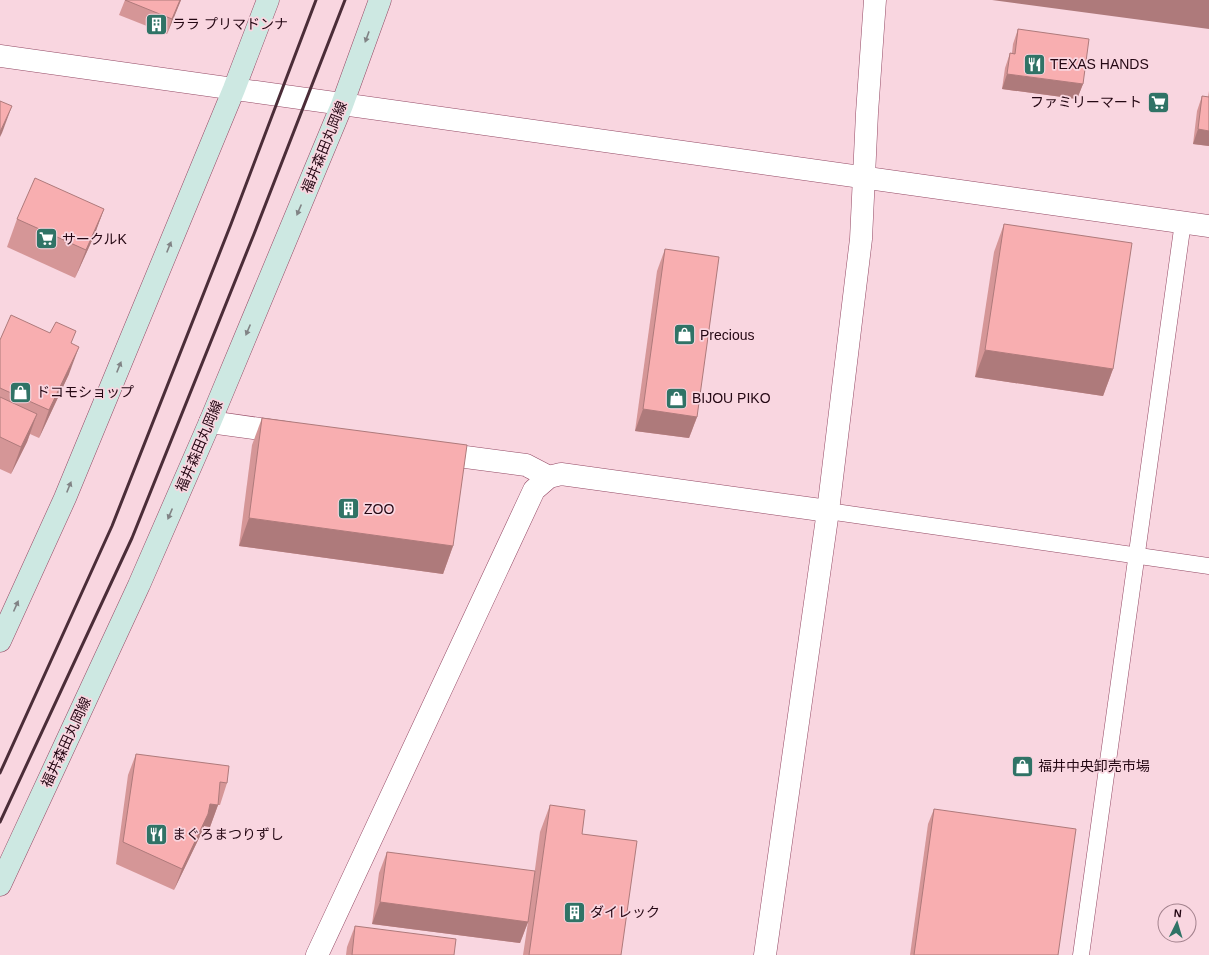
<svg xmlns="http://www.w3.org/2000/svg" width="1209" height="955" font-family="Helvetica,'Noto Sans JP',sans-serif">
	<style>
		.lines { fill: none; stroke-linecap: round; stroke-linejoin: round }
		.service-casing { stroke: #934964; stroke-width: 17 }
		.minor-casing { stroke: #934964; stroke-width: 23 }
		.tertiary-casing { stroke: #934964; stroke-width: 23 }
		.secondary-casing { stroke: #934964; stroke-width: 23 }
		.service { stroke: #fff; stroke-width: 16 }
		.minor { stroke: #fff; stroke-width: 22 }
		.tertiary { stroke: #fff; stroke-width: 22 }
		.secondary { stroke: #cde8e2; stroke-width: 22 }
		.rail { stroke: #4b2d38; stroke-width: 3 }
		.wall { fill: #d59697 }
		.shaded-wall { fill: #ae7a7b }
		.building { fill: #f8aeb0; stroke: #ae7a7b }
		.oneway { fill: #818385 }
		.labels { text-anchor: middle; stroke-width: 3.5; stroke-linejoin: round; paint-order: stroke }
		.poi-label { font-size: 14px; fill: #240713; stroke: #f9d6e0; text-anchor: start }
		.street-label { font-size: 14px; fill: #240713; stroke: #f9d6e0 }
	</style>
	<rect width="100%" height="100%" fill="#f9d6e0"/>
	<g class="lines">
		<defs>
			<g id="service">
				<polyline points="828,511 1209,566"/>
				<polyline points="1081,955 1183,222"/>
			</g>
			<g id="minor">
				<polyline points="210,422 288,433"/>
				<polyline points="435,453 526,465 549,477"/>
				<polyline points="317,955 534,490 549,477 561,474 828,511"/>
			</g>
			<g id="tertiary">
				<polyline points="0,56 1209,226"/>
				<polyline points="765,955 828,511 861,239 867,113 875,0"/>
			</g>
			<g id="secondary">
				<polyline points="0,641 65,498 234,89 268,0"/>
				<polyline points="0,885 139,585 210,422 342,105 380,0"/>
			</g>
		</defs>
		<use href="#service" class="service-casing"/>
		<use href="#minor" class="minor-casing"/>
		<use href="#tertiary" class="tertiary-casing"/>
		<use href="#secondary" class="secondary-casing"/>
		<use href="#service" class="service"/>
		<use href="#minor" class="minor"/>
		<use href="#tertiary" class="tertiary"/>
		<use href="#secondary" class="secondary"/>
		<g class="rail">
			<polyline points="0,773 112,526 231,224 316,0"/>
			<polyline points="0,822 132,538 254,234 345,0"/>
		</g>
	</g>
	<g class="wall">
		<polygon points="125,0 181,0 167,34 119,15"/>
		<polygon points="1018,29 1083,84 1077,99 1002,89 1005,68 1010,53 1012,53 1013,44"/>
		<polygon points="1209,91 1209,146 1193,144 1197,111 1202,96 1208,97"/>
		<polygon points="104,209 94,236 75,278 7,247 17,219"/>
		<polygon points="1004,224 1113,369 1103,396 975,377 994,252"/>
		<polygon points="665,249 697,417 689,438 635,431 657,271"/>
		<polygon points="0,340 72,344 69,374 39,438 30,434 27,442 11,474 0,469"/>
		<polygon points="262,418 453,546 443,574 239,546 252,445"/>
		<polygon points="136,754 227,783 220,805 218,805 210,827 204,826 200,836 174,890 116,864 128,775"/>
		<polygon points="550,805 582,834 621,955 523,955 528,922 520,943 372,924 379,873 387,852 531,899 540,832"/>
		<polygon points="934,809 1058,955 910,955 928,824"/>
		<polygon points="355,926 454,955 346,955 347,947"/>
	</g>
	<g class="shaded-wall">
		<polygon points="180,0 181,0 167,34 172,19"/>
		<polygon points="992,0 1209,0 1209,29"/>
		<polygon points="1007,74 1083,84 1077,99 1002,89"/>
		<polygon points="12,106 2,133 0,137 0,132"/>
		<polygon points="1198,129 1209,131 1209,146 1193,144"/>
		<polygon points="104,209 94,236 75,278 86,250"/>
		<polygon points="79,347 69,374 39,438 49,410"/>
		<polygon points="985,350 1113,369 1103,396 975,377"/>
		<polygon points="643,409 697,417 689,438 635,431"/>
		<polygon points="37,414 27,442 11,474 21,447"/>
		<polygon points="249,518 453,546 443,574 239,546"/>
		<polygon points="210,804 218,805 210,827 204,826 200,836 174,890 182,869"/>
		<polygon points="380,902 528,922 520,943 372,924"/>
	</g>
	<g class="building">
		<polygon points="125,0 180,0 172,19"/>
		<polygon points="1018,29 1089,39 1083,84 1007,74 1010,53 1015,54"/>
		<polygon points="1202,96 1209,97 1209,131 1198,129"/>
		<polygon points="0,101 12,106 0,132"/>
		<polygon points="35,178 104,209 86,250 17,219"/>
		<polygon points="1004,224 1132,243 1113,369 985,350"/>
		<polygon points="665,249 719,257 697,417 643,409"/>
		<polygon points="11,315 50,333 56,322 76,331 71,343 79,347 49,410 0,388 0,340"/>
		<polygon points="0,397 37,414 21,447 0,437"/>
		<polygon points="262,418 467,445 453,546 249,518"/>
		<polygon points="136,754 229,766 227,783 220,782 218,805 210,804 208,814 182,869 123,842"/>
		<polygon points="550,805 585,810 582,834 637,841 621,955 529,955"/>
		<polygon points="934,809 1076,829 1058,955 914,955"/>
		<polygon points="387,852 535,871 528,922 380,902"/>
		<polygon points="355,926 456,939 454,955 352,955"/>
	</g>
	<defs><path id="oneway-solid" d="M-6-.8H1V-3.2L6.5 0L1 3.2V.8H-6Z"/></defs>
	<g class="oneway">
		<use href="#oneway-solid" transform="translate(367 37) rotate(110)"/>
		<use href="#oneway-solid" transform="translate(299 210) rotate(113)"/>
		<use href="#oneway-solid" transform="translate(169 247) rotate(-68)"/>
		<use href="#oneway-solid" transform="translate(248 330) rotate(113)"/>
		<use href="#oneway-solid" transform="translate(119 367) rotate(-68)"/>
		<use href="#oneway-solid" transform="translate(69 487) rotate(-68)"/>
		<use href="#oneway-solid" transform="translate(170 514) rotate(113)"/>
		<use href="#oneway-solid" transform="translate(16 606) rotate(-66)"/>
	</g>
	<defs>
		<symbol id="building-square" viewBox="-11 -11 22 22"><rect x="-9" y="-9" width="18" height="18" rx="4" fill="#307366" stroke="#f9d6e0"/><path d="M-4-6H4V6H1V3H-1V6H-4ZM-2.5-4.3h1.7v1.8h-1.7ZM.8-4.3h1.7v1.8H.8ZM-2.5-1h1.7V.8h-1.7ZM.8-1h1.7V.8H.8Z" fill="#fff"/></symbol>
		<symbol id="restaurant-square" viewBox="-11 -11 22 22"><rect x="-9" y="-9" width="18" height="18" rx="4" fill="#307366" stroke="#f9d6e0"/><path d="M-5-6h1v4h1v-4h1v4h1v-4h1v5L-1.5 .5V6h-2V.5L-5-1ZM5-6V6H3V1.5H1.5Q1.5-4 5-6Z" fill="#fff"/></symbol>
		<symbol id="supermarket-square" viewBox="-11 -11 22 22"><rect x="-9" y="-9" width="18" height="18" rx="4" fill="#307366" stroke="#f9d6e0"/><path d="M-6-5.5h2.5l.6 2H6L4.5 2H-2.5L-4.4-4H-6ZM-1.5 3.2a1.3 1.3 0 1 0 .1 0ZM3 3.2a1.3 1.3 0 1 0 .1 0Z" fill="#fff"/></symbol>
		<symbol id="shop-square" viewBox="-11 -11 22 22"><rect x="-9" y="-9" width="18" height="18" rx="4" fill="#307366" stroke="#f9d6e0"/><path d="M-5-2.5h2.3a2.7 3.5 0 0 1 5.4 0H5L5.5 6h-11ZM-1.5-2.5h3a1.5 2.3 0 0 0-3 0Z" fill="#fff"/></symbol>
	</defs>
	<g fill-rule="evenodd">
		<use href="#building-square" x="144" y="12" width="25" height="25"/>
		<use href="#restaurant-square" x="1022" y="52" width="25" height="25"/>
		<use href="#supermarket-square" x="1146" y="90" width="25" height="25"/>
		<use href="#supermarket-square" x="34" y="226" width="25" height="25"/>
		<use href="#shop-square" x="672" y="322" width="25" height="25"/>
		<use href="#shop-square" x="8" y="380" width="25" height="25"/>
		<use href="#shop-square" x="664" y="386" width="25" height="25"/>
		<use href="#building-square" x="336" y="496" width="25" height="25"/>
		<use href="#shop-square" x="1010" y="754" width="25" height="25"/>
		<use href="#restaurant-square" x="144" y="822" width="25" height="25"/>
		<use href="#building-square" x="562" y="900" width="25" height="25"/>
	</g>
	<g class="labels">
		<g class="poi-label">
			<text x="172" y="29">ララ プリマドンナ</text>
			<text x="1050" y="69">TEXAS HANDS</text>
			<text x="1142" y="107" text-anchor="end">ファミリーマート</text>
			<text x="62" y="244">サークルK</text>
			<text x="700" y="340">Precious</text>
			<text x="36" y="397">ドコモショップ</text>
			<text x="692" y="403">BIJOU PIKO</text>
			<text x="364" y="514">ZOO</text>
			<text x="1038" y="771">福井中央卸売市場</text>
			<text x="172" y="839">まぐろまつりずし</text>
			<text x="590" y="917">ダイレック</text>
		</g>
		<g class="street-label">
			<text transform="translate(324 147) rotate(-68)" y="5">福井森田丸岡線</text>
			<text transform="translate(199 446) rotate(-67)" y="5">福井森田丸岡線</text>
			<text transform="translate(66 742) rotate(-65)" y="5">福井森田丸岡線</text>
		</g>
	</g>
	<g transform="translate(1177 923) rotate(5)"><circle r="19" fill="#f9d6e0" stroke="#a4838e"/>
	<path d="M0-3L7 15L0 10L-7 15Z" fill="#307366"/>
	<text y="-6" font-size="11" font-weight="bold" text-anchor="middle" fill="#240713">N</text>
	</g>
</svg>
